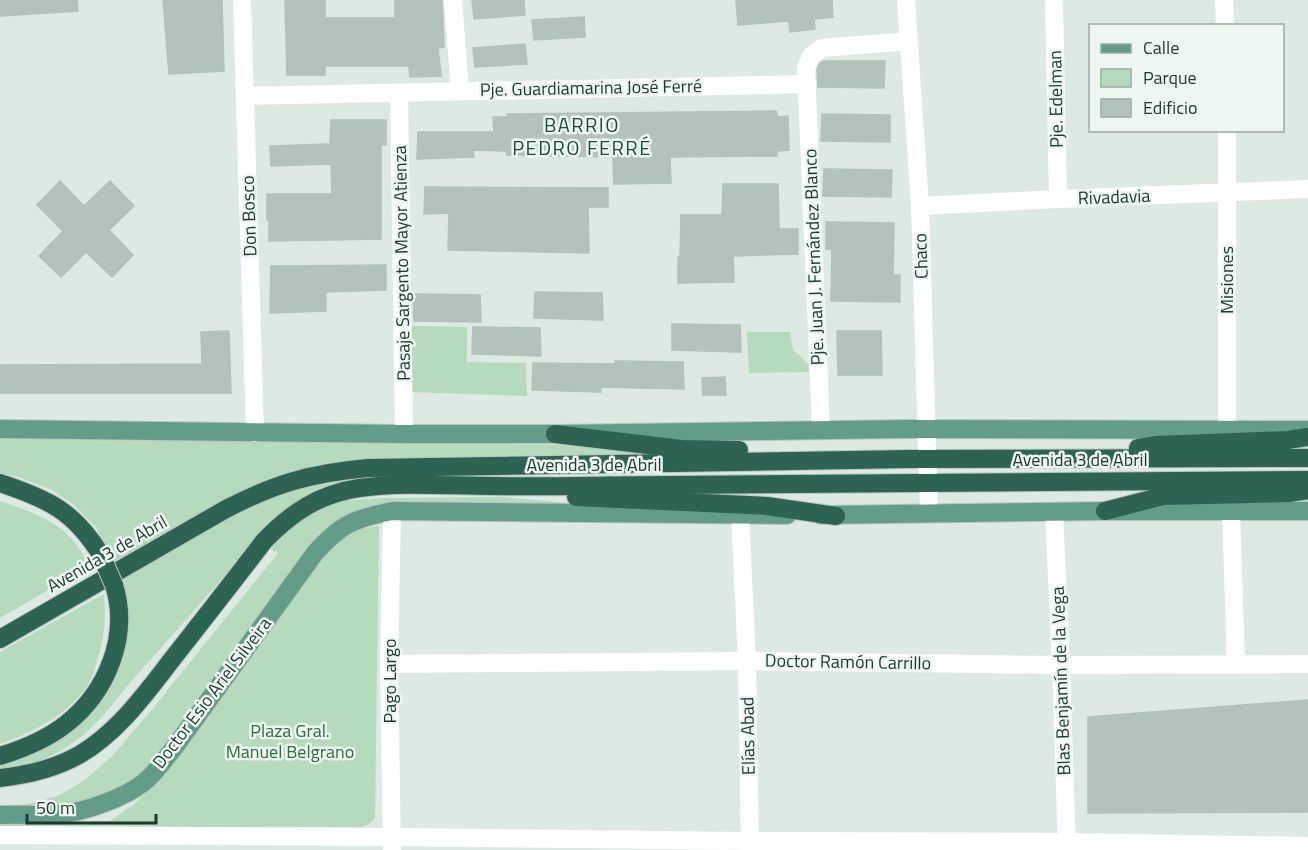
<svg xmlns="http://www.w3.org/2000/svg" width="1308" height="850" font-family="'Titillium Web',sans-serif">
	<style>
		.green { fill: #b6dabc }
		.building { fill: #b3c3bb; stroke: #b0c2b9; stroke-width: 1.5 }
		.lines { fill: none; stroke-linecap: round; stroke-linejoin: round }
		.major-casing { stroke: #bcc3c1; stroke-width: 20 }
		.highway-casing { stroke: #bcc3c1; stroke-width: 20 }
		.minor { stroke: #fff; stroke-width: 18 }
		.major { stroke: #639d89; stroke-width: 18 }
		.highway { stroke: #2c6352; stroke-width: 18 }
		.highway-bridge-casing { stroke: #bcc3c1; stroke-width: 20; stroke-linecap: butt }
		.highway-bridge { stroke: #2c6352; stroke-width: 18 }
		.labels { text-anchor: middle; stroke-width: 5; stroke-linejoin: round; paint-order: stroke }
		.street-label { font-size: 18px; fill: #1f382f; stroke: #edf6f1 }
		.park-label { font-size: 18px; fill: #2b6d3e; stroke: #edf6f1 }
		.neighbourhood-label { font-size: 20px; letter-spacing: 1.5px; fill: #1c493a; stroke: #edf6f1 }
	</style>
	<rect width="100%" height="100%" fill="#dde9e3"/>
	<g class="green">
		<polygon points="412,326 467,327 467,362 526,363 527,396 410,392"/>
		<polygon points="747,332 790,332 793,350 808,364 809,372 749,373"/>
		<polygon points="0,438 598,445 682,453 311,471 117,567 97,529 74,505 52,490 19,477 0,473"/>
		<path d="M 355,478 L 370,479 L 253,544 L 128,685 L 102,717 L 84,735 L 62,750 L 39,762 L 0,772 L 0,765 C 16,760 31,750 45,742 C 56,736 68,731 78,724 C 125,689 131,631 122,577 L 244,506 L 292,485 Z"/>
		<polygon points="503,497 588,505 350,516 172,741 143,775 93,804 12,808 58,796 85,780 114,754 154,707 278,553 270,549 290,529 312,513 342,501 379,498"/>
		<path d="M 0,501 C 24,509 54,519 71,538 C 79,547 84,556 90,566 L 0,618 Z"/>
		<polygon points="379,526 375,819 369,824 362,827 0,827 0,822 110,821 134,804 159,780 336,537 358,529"/>
		<path d="M 104,594 C 106,615 105,634 99,654 C 96,663 94,673 90,681 C 72,713 34,732 0,744 L 0,652 Z"/>
	</g>
	<g class="building">
		<polygon points="0,0 77,0 78,11 0,16"/>
		<polygon points="163,0 222,0 224,71 169,74"/>
		<polygon points="285,0 325,0 325,18 395,18 395,0 442,0 444,47 438,48 441,76 410,77 409,66 325,66 325,75 287,75"/>
		<polygon points="472,0 524,0 525,15 474,19"/>
		<polygon points="736,0 832,0 833,17 814,19 815,29 790,32 789,21 738,25"/>
		<polygon points="584,17 585,37 534,40 532,20"/>
		<polygon points="525,44 527,64 475,67 473,48"/>
		<polygon points="824,61 885,61 884,88 818,87 817,70 820,63"/>
		<polygon points="776,111 778,117 788,116 789,150 777,151 777,156 670,157 671,183 614,184 613,157 507,155 506,151 473,150 474,157 417,159 418,132 494,132 493,117 508,117 507,114"/>
		<polygon points="822,114 890,115 890,142 821,141"/>
		<polygon points="331,120 386,120 386,145 381,145 381,239 269,241 269,220 267,220 267,194 332,194 331,164 271,166 270,146 330,144"/>
		<polygon points="824,169 892,170 891,197 823,196"/>
		<polygon points="60,181 84,206 110,181 134,206 109,230 133,255 112,277 86,252 61,277 39,256 63,231 37,205"/>
		<polygon points="723,184 778,184 779,229 798,229 798,254 733,256 734,282 678,283 678,257 680,257 681,215 722,215"/>
		<polygon points="425,187 608,188 608,207 588,207 589,253 448,250 449,213 424,214"/>
		<polygon points="826,222 894,223 893,275 900,275 900,302 831,301 832,249 826,249"/>
		<polygon points="386,265 386,290 326,292 326,311 270,313 271,266"/>
		<polygon points="535,292 602,293 603,320 534,318"/>
		<polygon points="413,294 480,295 481,322 414,321"/>
		<polygon points="672,324 740,325 741,352 672,350"/>
		<polygon points="473,327 540,328 541,356 472,354"/>
		<polygon points="229,331 231,393 0,393 0,365 202,364 201,332"/>
		<polygon points="837,331 881,331 882,375 838,375"/>
		<polygon points="615,361 683,362 684,389 601,387 601,392 532,390 533,363 615,364"/>
		<polygon points="725,377 726,395 703,395 702,378"/>
		<polygon points="1308,700 1308,812 1088,813 1088,717"/>
	</g>
	<g class="lines">
		<defs>
			<g id="major">
				<polyline points="0,429 404,434 555,434 908,429 1308,430"/>
				<polyline points="821,515 1105,511 1308,511"/>
				<path d="M 0,815 C 20,814 41,816 61,814 C 84,812 124,798 143,783 C 155,774 164,760 174,748 L 315,553 C 341,524 353,519 392,511 L 787,515"/>
			</g>
			<g id="highway">
				<polyline points="555,434 682,449 739,450"/>
				<polyline points="1138,448 1157,445 1288,440 1308,437"/>
				<path d="M 0,483 C 48,499 74,511 101,555"/>
				<polyline points="576,497 767,506 836,516"/>
				<polyline points="1105,511 1163,496 1291,493 1308,490"/>
				<path d="M 0,639 L 226,509 C 276,483 312,473 368,468 L 909,459 L 1308,458"/>
				<path d="M 0,756 C 23,749 47,739 66,724 C 107,692 130,636 114,585"/>
				<path d="M 0,778 C 28,775 54,769 79,755 C 120,731 148,690 177,653 C 206,616 235,579 264,541 C 291,513 319,494 359,488 C 403,482 449,486 493,486 C 551,487 610,485 668,485 C 882,484 1095,481 1308,480"/>
			</g>
		</defs>
		<use href="#major" class="major-casing"/>
		<use href="#highway" class="highway-casing"/>
		<g class="minor">
			<polyline points="242,0 255,433"/>
			<polyline points="453,0 460,91"/>
			<polyline points="906,0 920,206 929,513"/>
			<polyline points="1054,0 1058,199"/>
			<polyline points="1224,0 1225,26"/>
			<polyline points="399,93 404,434"/>
			<polyline points="246,96 807,84"/>
			<polyline points="1227,130 1227,430"/>
			<polyline points="920,206 1058,199 1308,189"/>
			<polyline points="821,430 806,68 811,56 822,48 909,41"/>
			<polyline points="1231,511 1236,664"/>
			<polyline points="1054,512 1061,665 1067,850"/>
			<polyline points="740,515 747,661 750,850"/>
			<polyline points="389,664 747,661 1061,665 1308,664"/>
			<polyline points="0,835 391,837 750,841 1067,842 1308,846"/>
			<polyline points="392,850 389,664 392,511"/>
		</g>
		<use href="#major" class="major"/>
		<use href="#highway" class="highway"/>
		<defs>
			<polyline id="highway-bridge" points="101,555 114,585"/>
		</defs>
		<use href="#highway-bridge" class="highway-bridge-casing"/>
		<use href="#highway-bridge" class="highway-bridge"/>
	</g>
	<g class="labels">
		<g class="street-label">
			<text transform="translate(591 88) rotate(-1)" y="6">Pje. Guardiamarina José Ferré</text>
			<text transform="translate(1056 99) rotate(-91)" y="6">Pje. Edelman</text>
			<text transform="translate(1114 197) rotate(-2)" y="6">Rivadavia</text>
			<text transform="translate(249 216) rotate(-92)" y="6">Don Bosco</text>
			<text transform="translate(921 256) rotate(-92)" y="6">Chaco</text>
			<text transform="translate(814 257) rotate(-92)" y="6">Pje. Juan J. Fernández Blanco</text>
			<text transform="translate(402 263) rotate(-91)" y="6">Pasaje Sargento Mayor Atienza</text>
			<text transform="translate(1227 280) rotate(-90)" y="6">Misiones</text>
			<text x="1080" y="466">Avenida 3 de Abril</text>
			<text x="594" y="471">Avenida 3 de Abril</text>
			<text transform="translate(107 554) rotate(-30)" y="6">Avenida 3 de Abril</text>
			<text transform="translate(848 662) rotate(1)" y="6">Doctor Ramón Carrillo</text>
			<text transform="translate(390 681) rotate(-90)" y="6">Pago Largo</text>
			<text transform="translate(1061 681) rotate(-92)" y="6">Blas Benjamín de la Vega</text>
			<text transform="translate(212 693) rotate(-53)" y="6">Doctor Esio Ariel Silveira</text>
			<text transform="translate(748 736) rotate(-91)" y="6">Elías Abad</text>
		</g>
		<g class="park-label">
			<text x="290" y="737">Plaza Gral.<tspan x="290" dy="21">Manuel Belgrano</tspan></text>
		</g>
		<g class="neighbourhood-label">
			<text x="582" y="132">BARRIO<tspan x="582" dy="23">PEDRO FERRÉ</tspan></text>
		</g>
	</g>
	<rect x="1089" y="24" width="195" height="108" fill="#edf6f1" stroke="#9baaa3" stroke-width="1.5"/>
	<rect x="1101" y="44" width="30" height="9" fill="#639d89" stroke="#9baaa3" stroke-width="1.5"/>
	<text x="1143" y="54" font-size="18" fill="#1f382f">Calle</text>
	<rect x="1101" y="69" width="30" height="18" fill="#b6dabc" stroke="#9baaa3" stroke-width="1.5"/>
	<text x="1143" y="84" font-size="18" fill="#1f382f">Parque</text>
	<rect x="1101" y="99" width="30" height="18" fill="#b3c3bb" stroke="#9baaa3" stroke-width="1.5"/>
	<text x="1143" y="114" font-size="18" fill="#1f382f">Edificio</text>
	<path d="M27 814v9h129v-9" fill="none" stroke="#1f382f" stroke-width="3"/>
	<text x="36" y="814" font-size="18" fill="#1f382f" stroke="#edf6f1" stroke-width="4.5" paint-order="stroke">50 m</text>
</svg>
